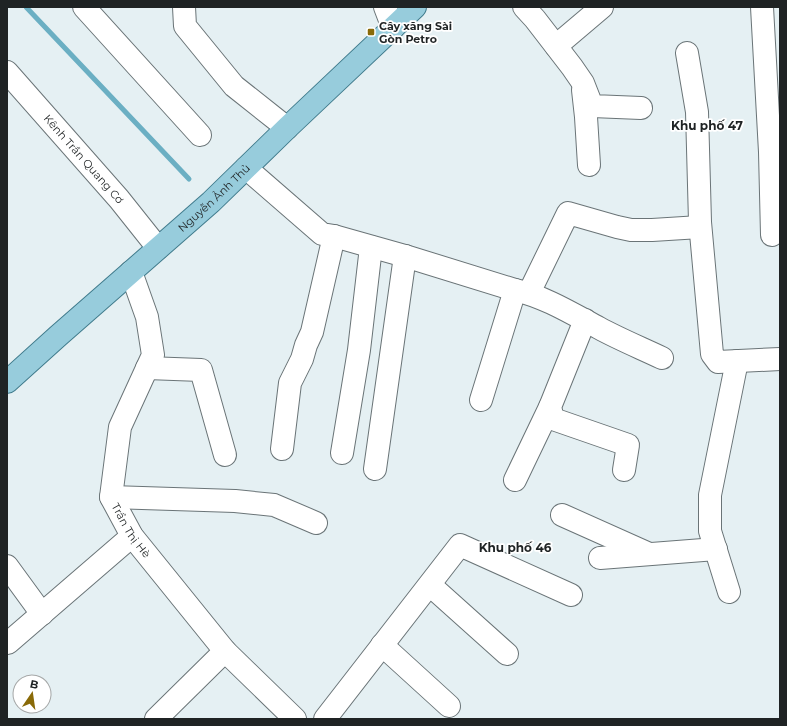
<svg xmlns="http://www.w3.org/2000/svg" width="787" height="726" font-family="Montserrat,sans-serif">
	<style>
		.lines { fill: none; stroke-linecap: round; stroke-linejoin: round }
		.stream { stroke: #6bafc3; stroke-width: 5 }
		.minor-casing { stroke: #6a7477; stroke-width: 24 }
		.major-casing { stroke: #407b8c; stroke-width: 24 }
		.minor { stroke: #fff; stroke-width: 22 }
		.major { stroke: #97ccdc; stroke-width: 22 }
		.poi-dot { fill: #896a08; stroke: #fff; stroke-width: 1.5 }
		.labels { text-anchor: middle; stroke-width: 3.5; stroke-linejoin: round; paint-order: stroke }
		.poi-label { font-size: 11px; font-weight: bold; fill: #1f2324; stroke: #fff; text-anchor: start }
		.street-label { font-size: 11px; fill: #1f2324; stroke: #fff }
		.neighbourhood-label { font-size: 12px; font-weight: bold; fill: #1f2324; stroke: #fff }
	</style>
	<rect width="100%" height="100%" fill="#e5f0f3"/>
	<g class="lines">
		<polyline class="stream" points="26,7 189,179"/>
		<defs>
			<g id="minor">
				<polyline points="84,7 200,135"/>
				<polyline points="184,7 185,26 234,86 287,128"/>
				<polyline points="385,7 393,28"/>
				<polyline points="524,7 535,19 572,67 583,83 592,106 641,108"/>
				<polyline points="762,7 770,152 772,235"/>
				<polyline points="556,46 602,7"/>
				<polyline points="687,53 697,112 700,222 712,354 718,362 780,359"/>
				<path id="s1" d="M 7,72 L 119,199 L 158,248"/>
				<polyline points="583,90 586,117 589,165"/>
				<path d="M 246,168 L 322,234 L 334,236 L 405,256 L 515,290 C 545,297 571,313 599,328 C 619,339 641,348 662,358"/>
				<path id="s2" d="M 131,272 L 147,317 L 153,355 L 120,427 L 111,497 L 132,536 L 225,651 L 295,719"/>
				<polyline points="529,293 568,213 617,227 631,230 652,230 700,227"/>
				<polyline points="585,320 550,407 553,419 628,445 624,470"/>
				<polyline points="147,368 201,370 225,455"/>
				<polyline points="481,400 515,290"/>
				<polyline points="282,449 290,383 302,359 306,345 312,332 334,236"/>
				<polyline points="342,453 359,350 371,247"/>
				<polyline points="375,469 405,256"/>
				<polyline points="515,480 550,407"/>
				<polyline points="111,497 235,501 274,505 316,523"/>
				<polyline points="562,515 647,553"/>
				<polyline points="600,558 716,549"/>
				<polyline points="7,566 42,614"/>
				<polyline points="430,585 507,654"/>
				<polyline points="729,592 710,531 710,495 737,361"/>
				<polyline points="8,643 132,536"/>
				<polyline points="382,645 449,706"/>
				<polyline points="156,719 225,651"/>
				<polyline points="325,719 460,545 571,595"/>
			</g>
			<g id="major">
				<path id="s3" d="M 7,382 L 58,336 L 211,202 L 287,128 L 415,7"/>
			</g>
		</defs>
		<use href="#minor" class="minor-casing"/>
		<use href="#major" class="major-casing"/>
		<use href="#minor" class="minor"/>
		<use href="#major" class="major"/>
	</g>
	<rect class="poi-dot" x="367" y="28" width="8" height="8" rx="2"/>
	<g class="labels">
		<g class="poi-label">
			<text x="379" y="30">Cây xăng Sài<tspan x="379" dy="13">Gòn Petro</tspan></text>
		</g>
		<g class="street-label">
			<text dy="4" stroke="none"><textPath href="#s1" startOffset="116">Kênh Trần Quang Cơ</textPath></text>
			<text dy="4" stroke="none"><textPath href="#s3" startOffset="277">Nguyễn Ảnh Thủ</textPath></text>
			<text dy="4" stroke="none"><textPath href="#s2" startOffset="275">Trần Thị Hè</textPath></text>
		</g>
		<g class="neighbourhood-label">
			<text x="707" y="130">Khu phố 47</text>
			<text x="515" y="552">Khu phố 46</text>
		</g>
	</g>
	<rect width="787" height="726" fill="none" stroke="#1f2324" stroke-width="16"/>
	<g transform="translate(32 694) rotate(13)"><circle r="19" fill="#ffffff" stroke="#a5a7a7"/>
	<path d="M0-3L7 15L0 10L-7 15Z" fill="#896a08"/>
	<text y="-6" font-size="11" font-weight="bold" text-anchor="middle" fill="#1f2324">B</text>
	</g>
</svg>
